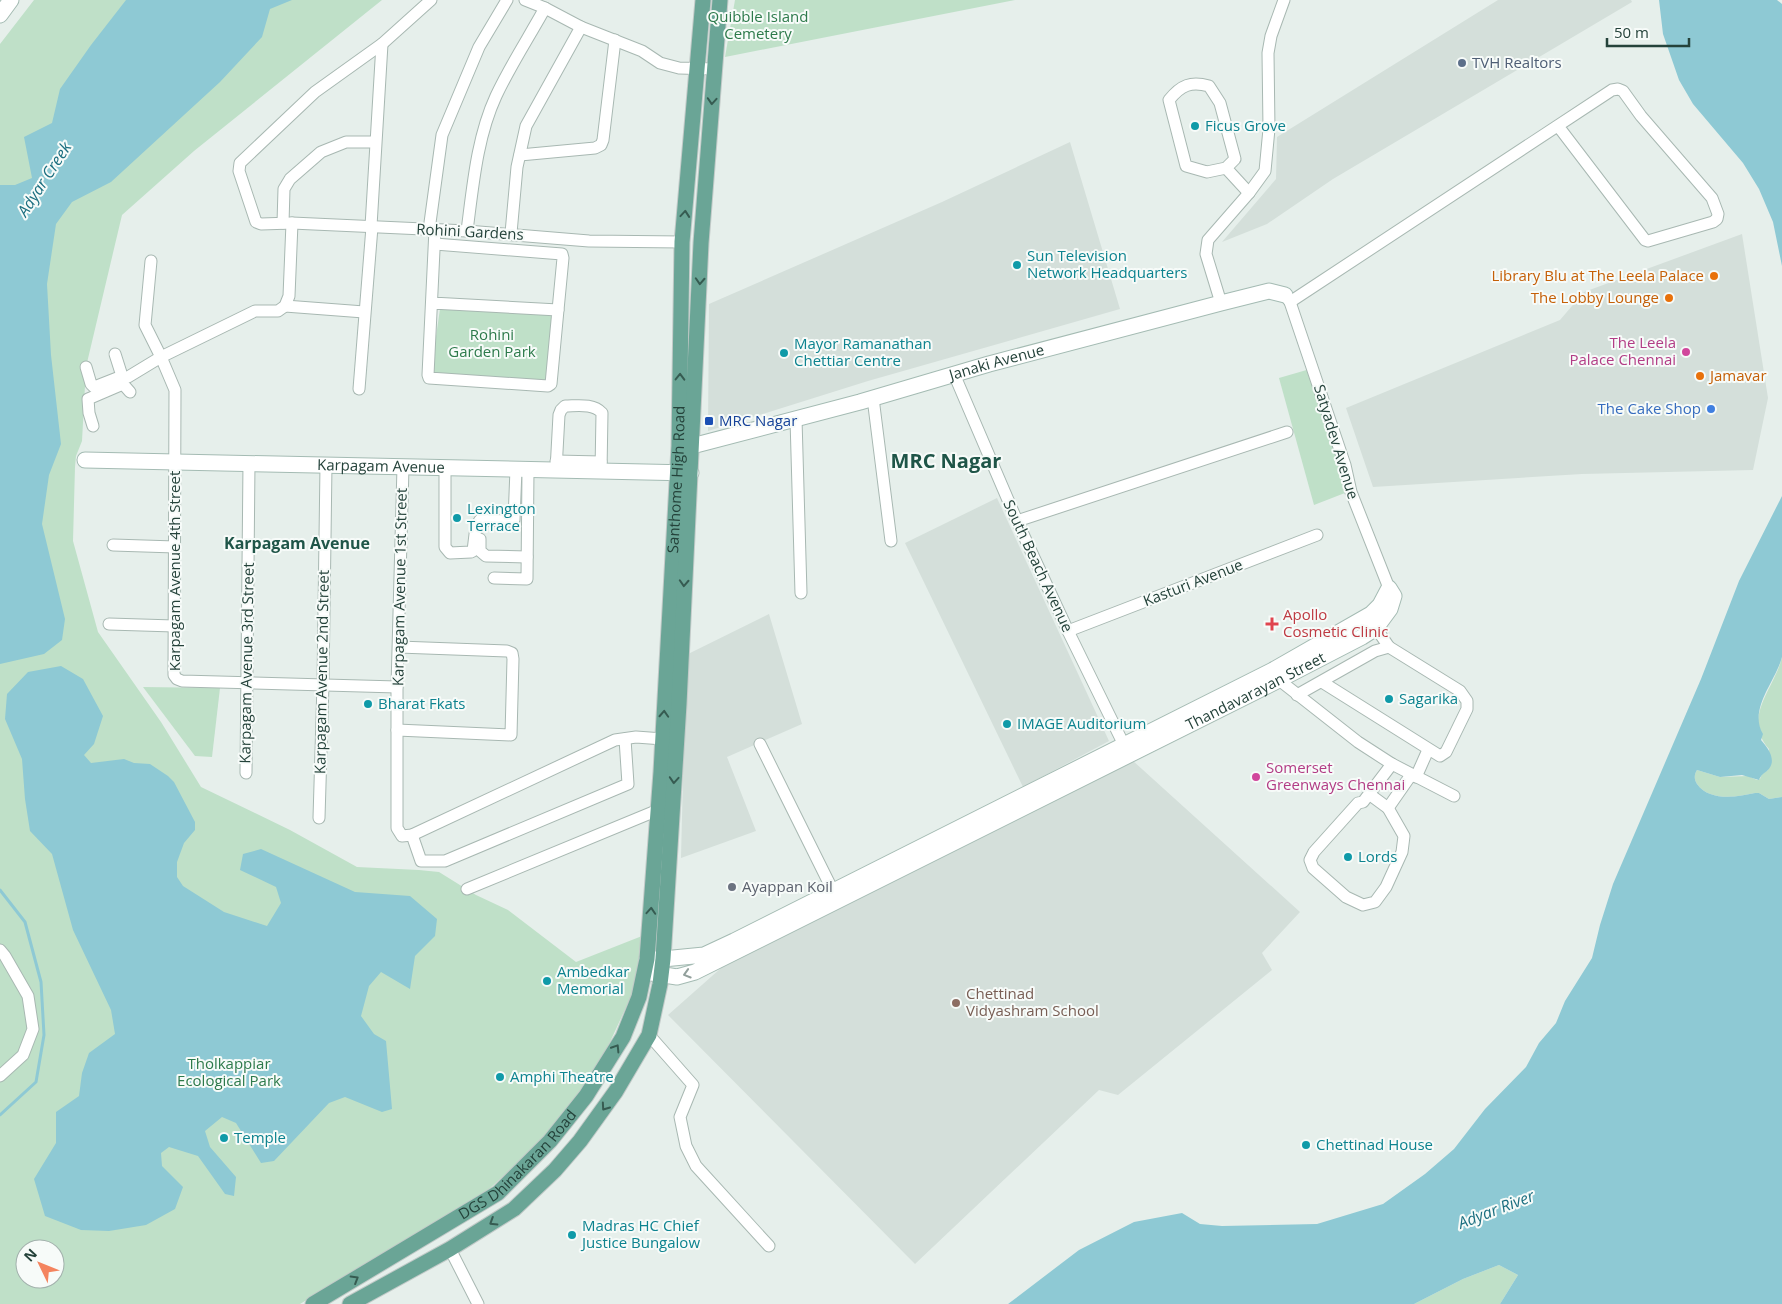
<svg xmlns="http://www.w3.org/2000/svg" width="1782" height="1304" font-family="'Open Sans',sans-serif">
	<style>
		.built { fill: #d4dfda }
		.green { fill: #bfe0c8; fill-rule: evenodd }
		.water { fill: #8ec9d4 }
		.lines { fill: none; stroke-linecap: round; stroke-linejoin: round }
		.stream { stroke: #8ec9d4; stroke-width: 3 }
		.street-casing { stroke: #a8b8b2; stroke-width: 13 }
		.secondary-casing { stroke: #a4bbb3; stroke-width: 17 }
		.primary-casing { stroke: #c2cac8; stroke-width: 17 }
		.street { stroke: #fff; stroke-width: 11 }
		.secondary { stroke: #fff; stroke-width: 15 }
		.primary { stroke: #6aa596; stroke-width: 15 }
		.oneway { stroke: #365b51 }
		.oneway2 { stroke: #92a09c }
		.service-dot { fill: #5c6f8a; stroke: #f7fbf9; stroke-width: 2 }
		.culture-dot { fill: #0f9aa8; stroke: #f7fbf9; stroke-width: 2 }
		.food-dot { fill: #e8710a; stroke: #f7fbf9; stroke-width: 2 }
		.hotel-dot { fill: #d1479c; stroke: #f7fbf9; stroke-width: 2 }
		.shop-dot { fill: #3f7fe0; stroke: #f7fbf9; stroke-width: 2 }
		.transit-dot { fill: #1a4fb4; stroke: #f7fbf9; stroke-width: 2 }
		.health-dot { fill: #e0444e; stroke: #f7fbf9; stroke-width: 2 }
		.worship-dot { fill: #6b7280; stroke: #f7fbf9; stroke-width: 2 }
		.education-dot { fill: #8d6e63; stroke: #f7fbf9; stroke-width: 2 }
		.labels { text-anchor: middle; stroke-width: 4; stroke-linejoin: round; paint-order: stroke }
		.park-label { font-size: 15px; fill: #2d7a4b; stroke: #f7fbf9 }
		.service-label { font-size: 15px; fill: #4e5e75; stroke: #f7fbf9; text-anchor: start }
		.culture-label { font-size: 15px; fill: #0d838f; stroke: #f7fbf9; text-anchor: start }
		.street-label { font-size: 15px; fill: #24423a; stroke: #f7fbf9 }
		.food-label { font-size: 15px; fill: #c56008; stroke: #f7fbf9; text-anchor: end }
		.hotel-label { font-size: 15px; fill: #b23c85; stroke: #f7fbf9; text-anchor: end }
		.shop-label { font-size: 15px; fill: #366cbe; stroke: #f7fbf9; text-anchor: end }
		.transit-label { font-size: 15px; fill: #164399; stroke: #f7fbf9; text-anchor: start }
		.health-label { font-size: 15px; fill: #be3a42; stroke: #f7fbf9; text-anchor: start }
		.worship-label { font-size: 15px; fill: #5b616d; stroke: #f7fbf9; text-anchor: start }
		.education-label { font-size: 15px; fill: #785e54; stroke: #f7fbf9; text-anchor: start }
		.water-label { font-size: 16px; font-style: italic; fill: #1c6f80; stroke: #f7fbf9 }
		.neighbourhood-label { font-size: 16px; font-weight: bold; fill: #1f5548; stroke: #f7fbf9 }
		.district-label { font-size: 20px; font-weight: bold; fill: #1f5548; stroke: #f7fbf9 }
	</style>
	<rect width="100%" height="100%" fill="#e6efeb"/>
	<g class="built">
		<polygon points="1498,0 1631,0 1632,2 1333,179 1267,224 1222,242 1276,179 1277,137"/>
		<polygon points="1070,142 1120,309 868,381 708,431 709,304 942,202"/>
		<polygon points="1742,234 1768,398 1753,470 1582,474 1373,487 1346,408 1560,320 1584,292"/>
		<polygon points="997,498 1109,741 1023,787 905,543"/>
		<polygon points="769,614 802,724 727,757 756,831 681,858 686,655"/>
		<polygon points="1132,760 1300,912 1262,953 1272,970 1118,1095 1099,1090 915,1264 668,1015 729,961"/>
	</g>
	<g class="green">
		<path d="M 34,0 L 382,0 L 194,151 L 122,215 L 86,367 L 82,441 L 76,456 L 75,467 L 73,541 L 98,632 L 161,722 L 201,787 L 290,830 L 357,867 L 419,870 L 439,872 L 476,895 L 508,910 L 576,962 L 642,936 L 634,990 L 610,1042 L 585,1088 L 542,1141 L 489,1189 L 300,1304 L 0,1304 L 0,44 ZM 25,1249 L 55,1249 L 55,1279 L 25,1279 Z"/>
		<polygon points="735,0 1015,0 725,57"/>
		<polygon points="440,309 556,312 547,384 430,378"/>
		<polygon points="1310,369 1350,491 1314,505 1279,378"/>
		<path d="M 1782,657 L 1782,797 L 1769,799 L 1759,793 L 1755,793 C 1737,797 1710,802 1697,784 C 1694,779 1694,775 1697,770 L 1720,777 L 1748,776 L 1757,780 L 1760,779 L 1762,774 L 1768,770 L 1769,749 C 1741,718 1775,688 1782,657 Z"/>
		<polygon points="143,687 220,688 212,757 195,756"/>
		<polygon points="1499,1265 1518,1275 1500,1304 1414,1304 1463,1279"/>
	</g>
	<g class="water">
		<polygon points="126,0 292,0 270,9 262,37 220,82 111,182 72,202 56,224 47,284 51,355 61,444 49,475 42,524 65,619 62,640 44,654 0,664 0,185 15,185 32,178 24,137 52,123 60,89 91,45"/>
		<polygon points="1659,0 1777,0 1782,4 1782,266 1773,222 1759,189 1743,163 1693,104 1679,80 1663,34"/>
		<path d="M 1782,496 L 1782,657 C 1776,681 1748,709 1763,734 L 1761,740 C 1768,748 1778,761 1767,771 C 1763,774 1761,775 1759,780 L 1742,775 L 1720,777 L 1697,770 C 1694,775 1694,779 1697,784 C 1710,802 1737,797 1755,793 L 1759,793 L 1769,799 L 1782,797 L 1782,1304 L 1500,1304 L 1518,1275 L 1499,1265 L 1463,1279 L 1414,1304 L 1008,1304 L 1079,1250 L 1134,1222 L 1182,1213 L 1200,1224 L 1222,1226 L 1317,1224 L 1383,1204 L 1425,1174 L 1454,1149 L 1485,1109 L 1526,1067 L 1539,1043 L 1556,1023 L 1565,1001 L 1592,958 L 1600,925 L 1613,884 L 1701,679 L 1739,581 Z"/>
		<polygon points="61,666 83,679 103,716 94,744 84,755 91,763 124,759 134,763 150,764 168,776 174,782 195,822 195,830 184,843 177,862 177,877 183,886 224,912 267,926 281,903 276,887 240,870 243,854 261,849 355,892 410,896 437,919 435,936 415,956 410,989 381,972 369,986 361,1016 374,1034 386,1041 392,1109 382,1112 345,1097 329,1103 274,1161 261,1163 236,1123 222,1117 205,1131 210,1147 236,1177 234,1196 225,1194 198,1156 169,1147 161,1153 162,1166 183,1187 175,1209 146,1225 109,1231 81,1230 45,1216 34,1179 56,1143 56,1112 79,1096 82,1073 89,1053 115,1034 111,1010 73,930 52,854 30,831 25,799 22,759 5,719 7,694 28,672"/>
	</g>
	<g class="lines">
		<polyline class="stream" points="0,890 25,922 41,982 44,1035 36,1082 0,1115"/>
		<defs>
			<g id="street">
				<polyline points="431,0 382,44 315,92 240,163 239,171 256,222 261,224 292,223 467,231 589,241 682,242"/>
				<polyline points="525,0 545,8 581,27 642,51 660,63 679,68 714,69"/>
				<polyline points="520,155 595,148 601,145 603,140 615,40"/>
				<path d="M 1226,168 L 1235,159 L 1220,103 L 1209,86 C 1191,81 1181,85 1169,100 L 1186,166 L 1207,172 L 1226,168 L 1249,193"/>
				<polyline points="283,223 284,189 290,179 321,152 346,142 375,142"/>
				<polyline points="292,223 289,296 285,306 278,311 255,311 161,357 175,390 174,675 177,679 182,681 397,687"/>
				<polyline points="371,226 382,44"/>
				<polyline points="429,230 442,135 479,47 507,0"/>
				<path d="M 467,231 C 473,185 477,137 496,96 C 510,66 529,37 545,8"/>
				<polyline points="511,233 517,167 526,126 581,27"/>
				<polyline points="435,244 562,254 563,258 558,310"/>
				<polyline points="1287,298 1290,302 1345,465 1351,492 1389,588"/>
				<polyline points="1290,302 1612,90 1618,89 1623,91 1641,116 1712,198 1718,214 1717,219 1713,222 1648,241 1645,240 1558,126"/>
				<polyline points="432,303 558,310 551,384 548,386 429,378 428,375 435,229"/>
				<polyline points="1221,303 1206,254 1208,240 1249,193 1265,171 1269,129 1268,53 1271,36 1284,0"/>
				<polyline points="285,306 364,312"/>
				<polyline points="86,367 91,384 94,387 122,376 115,354"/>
				<polyline points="954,374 1017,521 1068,631 1124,745 1131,749"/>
				<polyline points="128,377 161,357 145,325 151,261"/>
				<polyline points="359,389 372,227"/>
				<polyline points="873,398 891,541"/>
				<polyline points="796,419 801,593"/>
				<polyline points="93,426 89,413 88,399 123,384 130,392"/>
				<polyline points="556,461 601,462"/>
				<polyline points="403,467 397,687 397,828 402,836 412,835 615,740 636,737 663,739"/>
				<polyline points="445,468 445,547 450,553 471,552 473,551 476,526 480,520 512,521 514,520 516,469"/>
				<path d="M 556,470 L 559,415 L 561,410 L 565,406 C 577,406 593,403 602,413 L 601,471"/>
				<polyline points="1017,521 1287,432"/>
				<polyline points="480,539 480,551 486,556 527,557"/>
				<polyline points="113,545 175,547"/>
				<polyline points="494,578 527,579 528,470"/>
				<polyline points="109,624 174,626"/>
				<polyline points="1376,628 1389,647"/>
				<polyline points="1068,631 1317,535"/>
				<polyline points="1276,675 1279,680 1358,742 1392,764 1454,796"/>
				<polyline points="1297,695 1375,651 1389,647 1460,691 1467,701 1467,709 1446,752 1440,756 1322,682"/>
				<polyline points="397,730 511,735 513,659 512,653 507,651 399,647"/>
				<polyline points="760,744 833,891"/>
				<polyline points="246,773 249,463"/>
				<polyline points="1416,777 1428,750"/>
				<polyline points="1369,794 1388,808 1404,836 1402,852 1386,887 1375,902 1363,905 1346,897 1313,868 1310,860 1314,852 1358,803 1363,802 1392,764"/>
				<polyline points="1388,808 1411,775"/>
				<polyline points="319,818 323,684 326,465"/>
				<polyline points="412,835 421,861 445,861 628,784 625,739"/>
				<polyline points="467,889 658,810"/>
				<polyline points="0,950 5,956 28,996 33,1029 23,1055 0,1076"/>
				<polyline points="649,1035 693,1085 680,1117 686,1146 696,1166 769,1246"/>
				<polyline points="450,1249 478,1304"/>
			</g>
			<g id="secondary">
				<polyline points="0,15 11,0"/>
				<path id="s1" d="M 680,446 L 692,446 L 860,402 L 989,364 L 1221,303 L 1269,291 L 1285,295"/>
				<path id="s2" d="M 85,460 L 691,473"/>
				<path id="s3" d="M 645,972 L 677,977 L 695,972 L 1279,680 L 1362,637 L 1376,628 L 1390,609 L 1394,596 L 1389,588 L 1380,605 L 1371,614 L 1273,670 L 734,941 L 704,955 L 663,959 L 647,959"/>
			</g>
			<g id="primary">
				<path id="s4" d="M 313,1304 L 498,1193 L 550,1141 L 586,1096 L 623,1037 L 639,997 L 647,959 L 661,772 L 679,446 L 682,242 L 703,0"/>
				<polyline points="350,1304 450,1249 514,1209 555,1170 580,1141 616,1091 649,1035 660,984 663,959 679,704 701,243 720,0"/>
			</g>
		</defs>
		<use href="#street" class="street-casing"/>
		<use href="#secondary" class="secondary-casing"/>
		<use href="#primary" class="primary-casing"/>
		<use href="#street" class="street"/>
		<use href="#secondary" class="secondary"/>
		<use href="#primary" class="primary"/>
	</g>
	<defs><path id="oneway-chevron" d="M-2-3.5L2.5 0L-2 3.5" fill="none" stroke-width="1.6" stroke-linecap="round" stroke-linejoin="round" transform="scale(1.25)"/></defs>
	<g class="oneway">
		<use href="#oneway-chevron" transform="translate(712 101) rotate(94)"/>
		<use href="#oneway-chevron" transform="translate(685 214) rotate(-85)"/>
		<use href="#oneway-chevron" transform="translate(700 281) rotate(93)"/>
		<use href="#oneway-chevron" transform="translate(680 377) rotate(-89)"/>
		<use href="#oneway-chevron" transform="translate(684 583) rotate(93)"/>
		<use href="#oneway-chevron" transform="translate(664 714) rotate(-87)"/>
		<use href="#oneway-chevron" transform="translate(674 780) rotate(94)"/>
		<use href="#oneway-chevron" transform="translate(651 911) rotate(-86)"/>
		<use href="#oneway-chevron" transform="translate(616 1048) rotate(-58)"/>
		<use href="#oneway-chevron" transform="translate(605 1107) rotate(125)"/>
		<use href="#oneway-chevron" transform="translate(493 1222) rotate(148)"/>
		<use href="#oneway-chevron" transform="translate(355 1279) rotate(-31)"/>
	</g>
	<use class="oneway2" href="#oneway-chevron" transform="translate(687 974) rotate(163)"/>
	<circle class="service-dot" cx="1462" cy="63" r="5"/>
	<g class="culture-dot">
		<circle cx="1195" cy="126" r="5"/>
		<circle cx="1017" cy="265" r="5"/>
		<circle cx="784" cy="353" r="5"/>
		<circle cx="457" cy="518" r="5"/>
		<circle cx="1389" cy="699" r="5"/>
		<circle cx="368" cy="704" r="5"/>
		<circle cx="1007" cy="724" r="5"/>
		<circle cx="1348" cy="857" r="5"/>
		<circle cx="547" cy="981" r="5"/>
		<circle cx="500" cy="1077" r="5"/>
		<circle cx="224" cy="1138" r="5"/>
		<circle cx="1306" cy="1145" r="5"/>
		<circle cx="572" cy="1235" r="5"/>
	</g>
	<g class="food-dot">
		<circle cx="1714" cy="276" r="5"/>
		<circle cx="1669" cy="298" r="5"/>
		<circle cx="1700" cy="376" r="5"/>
	</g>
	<g class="hotel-dot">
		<circle cx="1686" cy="352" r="5"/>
		<circle cx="1256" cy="777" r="5"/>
	</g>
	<circle class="shop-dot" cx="1711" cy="409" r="5"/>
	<rect class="transit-dot" x="704" y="416" width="10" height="10" rx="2.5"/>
	<path class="health-dot" d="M1269.5 616.5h5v5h5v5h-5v5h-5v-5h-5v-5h5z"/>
	<circle class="worship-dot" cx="732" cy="887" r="5"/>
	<circle class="education-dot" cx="956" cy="1003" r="5"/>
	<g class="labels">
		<g class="park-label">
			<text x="758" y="22">Quibble Island<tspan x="758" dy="17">Cemetery</tspan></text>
			<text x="492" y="340">Rohini<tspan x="492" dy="17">Garden Park</tspan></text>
			<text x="229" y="1069">Tholkappiar<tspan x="229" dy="17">Ecological Park</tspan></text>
		</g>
		<g class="service-label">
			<text x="1472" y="68">TVH Realtors</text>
		</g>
		<g class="culture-label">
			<text x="1205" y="131">Ficus Grove</text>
			<text x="1027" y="261">Sun Television<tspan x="1027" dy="17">Network Headquarters</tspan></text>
			<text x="794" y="349">Mayor Ramanathan<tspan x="794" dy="17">Chettiar Centre</tspan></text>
			<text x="467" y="514">Lexington<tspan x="467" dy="17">Terrace</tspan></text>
			<text x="1399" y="704">Sagarika</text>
			<text x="378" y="709">Bharat Fkats</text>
			<text x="1017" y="729">IMAGE Auditorium</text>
			<text x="1358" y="862">Lords</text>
			<text x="557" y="977">Ambedkar<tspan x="557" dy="17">Memorial</tspan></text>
			<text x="510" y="1082">Amphi Theatre</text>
			<text x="234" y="1143">Temple</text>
			<text x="1316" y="1150">Chettinad House</text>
			<text x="582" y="1231">Madras HC Chief<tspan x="582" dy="17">Justice Bungalow</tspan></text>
		</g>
		<g class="street-label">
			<text transform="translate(470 232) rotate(3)" y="5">Rohini Gardens</text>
			<text dy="5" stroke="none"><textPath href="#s1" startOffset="328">Janaki Avenue</textPath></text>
			<text transform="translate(1336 442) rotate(73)" y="5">Satyadev Avenue</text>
			<text dy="5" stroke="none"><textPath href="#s2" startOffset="296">Karpagam Avenue</textPath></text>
			<text dy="5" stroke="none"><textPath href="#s4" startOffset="979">Santhome High Road</textPath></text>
			<text transform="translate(1038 566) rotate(65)" y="5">South Beach Avenue</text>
			<text transform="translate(175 571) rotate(-90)" y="5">Karpagam Avenue 4th Street</text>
			<text transform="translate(1193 583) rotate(-21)" y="5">Kasturi Avenue</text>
			<text transform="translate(400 587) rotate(-89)" y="5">Karpagam Avenue 1st Street</text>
			<text transform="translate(247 663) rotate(-89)" y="5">Karpagam Avenue 3rd Street</text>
			<text transform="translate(322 672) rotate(-89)" y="5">Karpagam Avenue 2nd Street</text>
			<text dy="5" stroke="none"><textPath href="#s3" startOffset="678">Thandavarayan Street</textPath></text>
			<text dy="5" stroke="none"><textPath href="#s4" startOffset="249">DGS Dhinakaran Road</textPath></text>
		</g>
		<g class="food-label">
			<text x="1704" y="281">Library Blu at The Leela Palace</text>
			<text x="1659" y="303">The Lobby Lounge</text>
			<text x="1710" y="381" text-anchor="start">Jamavar</text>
		</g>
		<g class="hotel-label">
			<text x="1676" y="348">The Leela<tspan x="1676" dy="17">Palace Chennai</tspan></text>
			<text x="1266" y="773" text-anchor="start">Somerset<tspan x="1266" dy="17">Greenways Chennai</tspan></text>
		</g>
		<g class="shop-label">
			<text x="1701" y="414">The Cake Shop</text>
		</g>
		<g class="transit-label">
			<text x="719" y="426">MRC Nagar</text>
		</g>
		<g class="health-label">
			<text x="1283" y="620">Apollo<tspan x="1283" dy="17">Cosmetic Clinic</tspan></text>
		</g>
		<g class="worship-label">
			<text x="742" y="892">Ayappan Koil</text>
		</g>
		<g class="education-label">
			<text x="966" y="999">Chettinad<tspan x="966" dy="17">Vidyashram School</tspan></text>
		</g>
		<g class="water-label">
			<text transform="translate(44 179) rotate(-57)" y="6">Adyar Creek</text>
			<text transform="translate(1496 1209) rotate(-21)" y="6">Adyar River</text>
		</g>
		<g class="neighbourhood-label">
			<text x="297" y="549">Karpagam Avenue</text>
		</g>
		<g class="district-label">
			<text x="946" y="468">MRC Nagar</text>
		</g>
	</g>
	<g transform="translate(40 1264) rotate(313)"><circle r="24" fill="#f7fbf9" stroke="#a3b1ad"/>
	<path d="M0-4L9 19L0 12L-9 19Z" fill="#f4845f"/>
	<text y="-8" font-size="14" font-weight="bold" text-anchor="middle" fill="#24423a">N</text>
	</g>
	<path d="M1607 38v8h82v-8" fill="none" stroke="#24423a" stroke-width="2.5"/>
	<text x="1614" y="38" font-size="15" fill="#24423a" stroke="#f7fbf9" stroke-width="4" paint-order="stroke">50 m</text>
</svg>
